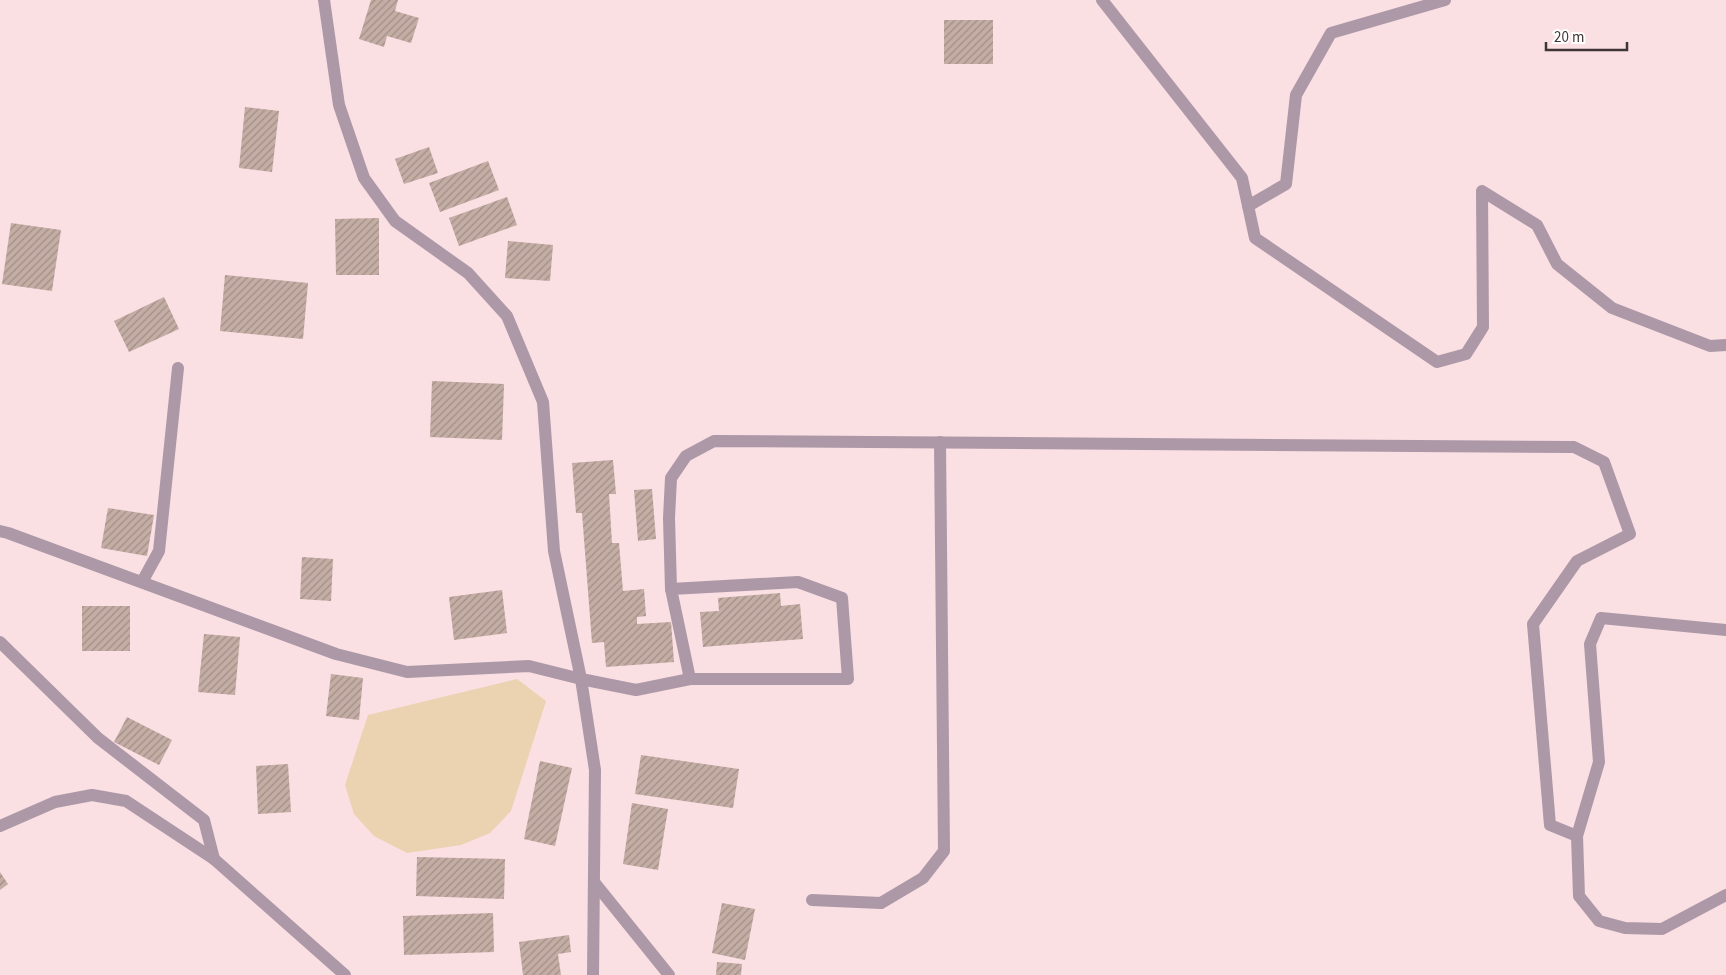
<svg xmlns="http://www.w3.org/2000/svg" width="1726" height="975" font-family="'Source Sans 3',sans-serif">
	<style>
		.green { fill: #ebd2b0 }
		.building { fill: url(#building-hatch) }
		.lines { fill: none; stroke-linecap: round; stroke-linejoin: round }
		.minor { stroke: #ad98a7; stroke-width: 12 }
	</style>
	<defs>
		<pattern id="building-hatch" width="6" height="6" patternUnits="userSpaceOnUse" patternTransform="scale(1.25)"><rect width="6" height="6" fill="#c4ada4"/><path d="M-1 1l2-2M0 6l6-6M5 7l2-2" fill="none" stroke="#a18e86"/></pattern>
	</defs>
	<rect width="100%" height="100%" fill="#fadfe3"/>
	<polygon class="green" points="517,679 546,701 511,811 490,833 461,845 407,853 374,836 354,814 345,785 368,715"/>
	<g class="building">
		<polygon points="371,0 398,0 395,11 419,18 411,43 387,36 384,47 359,39"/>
		<rect x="944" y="20" width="49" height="44"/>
		<polygon points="245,107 279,111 272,172 239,168"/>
		<polygon points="429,147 438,173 404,184 395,159"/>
		<polygon points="488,161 499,190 440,212 429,183"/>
		<polygon points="507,197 517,225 459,246 449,218"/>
		<polygon points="379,218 379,275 336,275 335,219"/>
		<polygon points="11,223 61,230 52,291 2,284"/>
		<polygon points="508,241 553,245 550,281 505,278"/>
		<polygon points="225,275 308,283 303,339 220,331"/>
		<polygon points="164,297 179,329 129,352 114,321"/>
		<polygon points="432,381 504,384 502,440 430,437"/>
		<polygon points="613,460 616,494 609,494 612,543 619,543 623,591 644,589 646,616 637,617 637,624 671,622 674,662 606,667 604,642 592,643 582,513 576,513 572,463"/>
		<polygon points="652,489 656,539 638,541 634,490"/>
		<polygon points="108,508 154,515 147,556 101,548"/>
		<polygon points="302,557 333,559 331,601 300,599"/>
		<polygon points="502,590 507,633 454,640 449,597"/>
		<polygon points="780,593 781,606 800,604 803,639 703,647 700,612 719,611 718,598"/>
		<rect x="82" y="606" width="48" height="45"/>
		<polygon points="204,634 240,637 235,695 198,692"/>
		<polygon points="331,674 363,678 359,720 326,716"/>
		<polygon points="127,717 172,740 159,765 114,742"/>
		<polygon points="641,755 739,769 733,808 635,794"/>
		<polygon points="540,761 572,768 555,846 524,839"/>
		<polygon points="288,764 291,812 258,814 256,766"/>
		<polygon points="632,803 668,809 658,870 623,864"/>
		<polygon points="417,857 505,859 504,899 416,896"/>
		<polygon points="0,872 8,884 0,890"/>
		<polygon points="722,903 755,909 745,960 712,953"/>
		<polygon points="493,913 494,952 404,955 403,916"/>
		<polygon points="569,935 571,952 558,954 561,975 523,975 519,942"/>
		<polygon points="717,962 742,964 741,975 716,975"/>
	</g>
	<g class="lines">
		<g class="minor">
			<polyline points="324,0 339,105 364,178 395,221 468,273 507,316 543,402 554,551 581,679 595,770 593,975"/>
			<polyline points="1102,0 1242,178 1255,238 1437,362 1466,354 1483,327 1482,191 1537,225 1557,264 1612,308 1710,346 1726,345"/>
			<polyline points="1248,206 1286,184 1296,95 1331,33 1445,0"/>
			<polyline points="0,531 8,533 336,654 407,672 529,666 581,679 636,690 690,679 848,679 842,598 798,582 671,589 690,679"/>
			<polyline points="142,582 159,551 178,368"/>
			<polyline points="671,589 669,518 671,478 686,456 714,441 1574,447 1604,462 1630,534 1577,561 1533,624 1550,825 1577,836"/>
			<polyline points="1726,630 1601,618 1590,644 1599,762 1577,836 1579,896 1599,921 1625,928 1662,929 1726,895"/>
			<polyline points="0,642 98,738 204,820 214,859"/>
			<polyline points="0,826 55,802 92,795 126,801 214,859 345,975"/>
			<polyline points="594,882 669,975"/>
			<polyline points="812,900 881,903 923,878 944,851 940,442"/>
		</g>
	</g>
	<path d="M1546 42v8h81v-8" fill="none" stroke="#3f3536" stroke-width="2.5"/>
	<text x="1554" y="42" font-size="15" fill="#3f3536" stroke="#ffffff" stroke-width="4" paint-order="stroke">20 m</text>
</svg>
